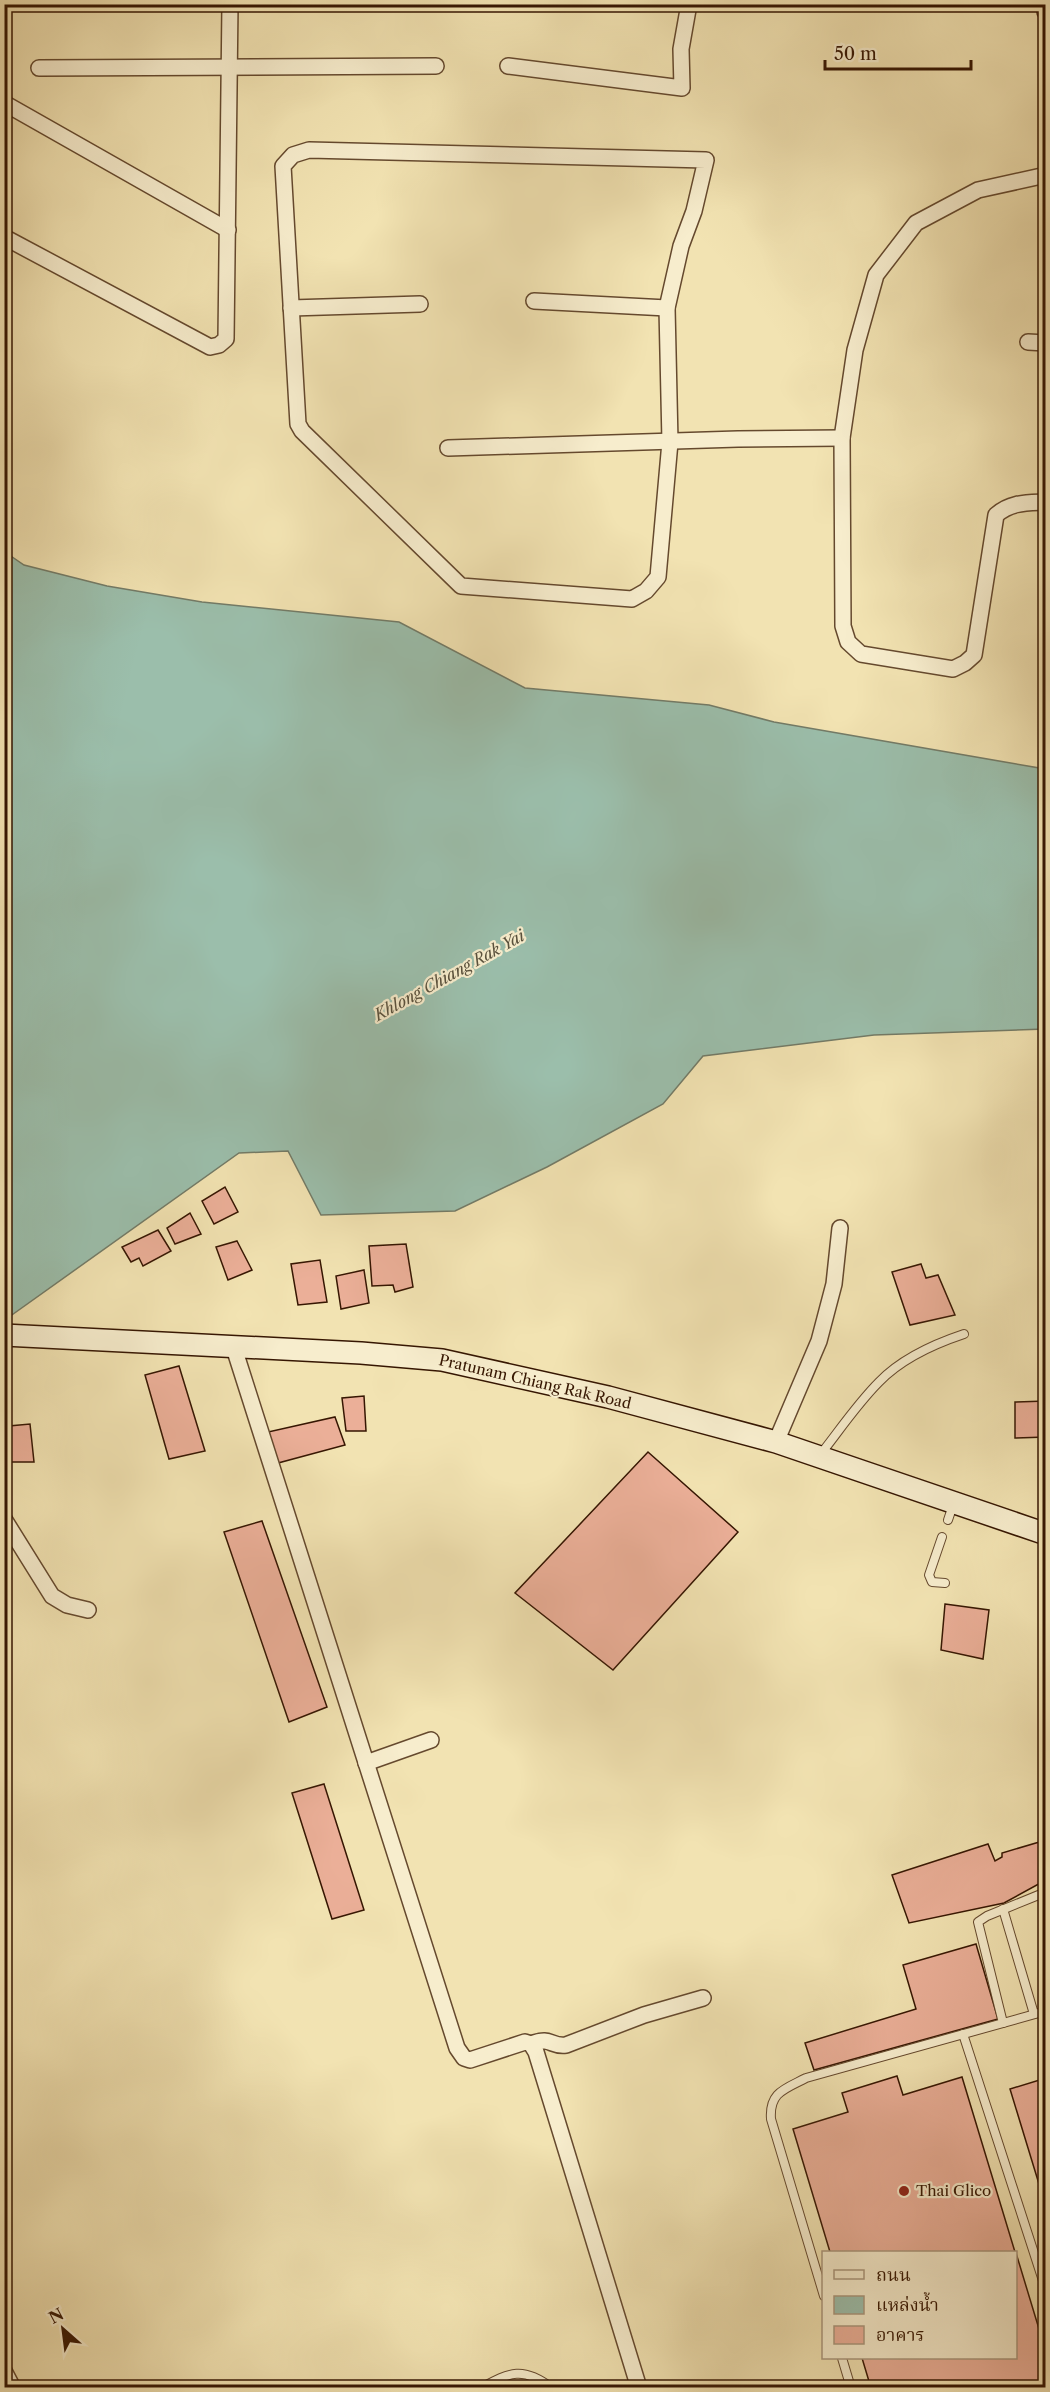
<svg xmlns="http://www.w3.org/2000/svg" width="1050" height="2392" font-family="'Libre Caslon Text','Noto Serif Thai',serif">
	<style>
		.water { fill: #9bbeab; stroke: #737b67; stroke-width: 1.5 }
		.building { fill: #ebaf98; stroke: #361602; stroke-width: 1.5 }
		.lines { fill: none; stroke-linecap: round; stroke-linejoin: round }
		.lane-casing { stroke: #65492e; stroke-width: 10 }
		.street-casing { stroke: #65492e; stroke-width: 18 }
		.secondary-casing { stroke: #361602; stroke-width: 24 }
		.lane { stroke: #f7edcd; stroke-width: 8 }
		.street { stroke: #f7edcd; stroke-width: 15 }
		.secondary { stroke: #f7edcd; stroke-width: 21 }
		.poi-dot { fill: #8f2418; stroke: #f7edcd; stroke-width: 2 }
		.labels { text-anchor: middle; stroke-width: 4.5; stroke-linejoin: round; paint-order: stroke }
		.street-label { font-size: 15px; fill: #361602; stroke: #f7edcd }
		.poi-label { font-size: 15px; fill: #361602; stroke: #f7edcd; text-anchor: start }
		.water-label { font-size: 16px; font-style: italic; fill: #59513d; stroke: #f7edcd }
	</style>
	<rect width="100%" height="100%" fill="#f2e3b2"/>
	<filter id="stains"><feTurbulence type="fractalNoise" baseFrequency=".00333" numOctaves="4"/><feColorMatrix values="0 0 0 0 .2 0 0 0 0 .09 0 0 0 0 .02 0 0 0 .5 -.17"/></filter>
	<radialGradient id="worn" r=".72"><stop offset=".6" stop-color="#630" stop-opacity="0"/><stop offset="1" stop-color="#630" stop-opacity=".3"/></radialGradient>
	<polygon class="water" points="5,552 24,565 107,586 202,602 399,622 525,688 709,705 774,722 1045,769 1045,1029 874,1035 703,1056 663,1104 547,1167 455,1211 321,1215 288,1151 239,1153 9,1317 5,1316"/>
	<g class="building">
		<polygon points="225,1187 238,1212 214,1224 202,1201"/>
		<polygon points="190,1213 201,1234 175,1244 167,1228"/>
		<polygon points="158,1230 171,1251 143,1266 139,1258 131,1262 122,1247"/>
		<polygon points="237,1241 252,1270 228,1280 216,1247"/>
		<polygon points="406,1244 413,1287 395,1292 393,1285 372,1286 369,1246"/>
		<polygon points="320,1260 327,1302 298,1305 291,1264"/>
		<polygon points="921,1264 926,1278 938,1275 955,1315 910,1325 892,1272"/>
		<polygon points="364,1270 369,1303 341,1309 336,1276"/>
		<polygon points="179,1366 205,1451 169,1459 145,1375"/>
		<polygon points="364,1396 366,1431 346,1431 342,1398"/>
		<polygon points="1046,1401 1046,1437 1015,1438 1015,1402"/>
		<polygon points="335,1417 345,1445 278,1463 268,1432"/>
		<polygon points="30,1424 34,1462 10,1462 9,1426"/>
		<polygon points="648,1452 738,1532 613,1670 515,1593"/>
		<polygon points="262,1521 327,1707 289,1722 224,1532"/>
		<polygon points="4,1544 11,1566 4,1568"/>
		<polygon points="945,1604 989,1610 983,1659 941,1650"/>
		<polygon points="324,1784 364,1910 332,1919 292,1793"/>
		<polygon points="1046,1840 1046,1880 1004,1903 909,1923 892,1875 988,1844 995,1861 1002,1857 1002,1853"/>
		<polygon points="976,1944 998,2019 814,2070 805,2043 916,2009 903,1965"/>
		<polygon points="897,2076 903,2095 962,2077 1015,2252 830,2252 793,2129 848,2112 842,2093"/>
		<polygon points="1046,2078 1046,2207 1010,2089"/>
		<polygon points="1016,2253 1046,2352 1046,2388 871,2388 862,2358 1016,2358"/>
	</g>
	<g class="lines">
		<defs>
			<g id="lane">
				<path d="M 820,1455 C 839,1431 857,1404 879,1382 C 902,1358 934,1344 964,1334"/>
				<polyline points="948,1520 953,1505"/>
				<polyline points="942,1537 929,1575 932,1582 945,1583"/>
				<polyline points="1003,1909 1034,2014"/>
				<polyline points="1003,2023 978,1922 987,1916 1046,1892"/>
				<polyline points="963,2034 1046,2290"/>
				<path d="M 824,2296 L 771,2119 C 769,2092 785,2089 806,2078 L 1046,2011"/>
				<polyline points="842,2358 851,2388"/>
				<path d="M 481,2388 C 510,2372 523,2366 552,2388"/>
			</g>
			<g id="street">
				<polyline points="1045,12 1046,12"/>
				<polyline points="508,66 682,88 681,49 689,4"/>
				<polyline points="39,68 436,66"/>
				<polyline points="4,103 228,230"/>
				<polygon points="309,150 706,160 694,211 681,246 667,308 670,442 658,577 646,591 632,599 461,586 302,431 298,424 283,166 293,155"/>
				<path d="M 1046,175 L 978,190 L 916,223 L 876,275 L 855,350 L 842,438 L 843,626 L 848,642 L 861,654 L 953,669 L 965,663 L 974,655 L 996,515 C 1011,502 1026,503 1046,502"/>
				<polyline points="4,237 210,347 219,345 226,339 230,4"/>
				<polyline points="534,301 667,308"/>
				<polyline points="291,308 420,304"/>
				<polyline points="1028,342 1046,343"/>
				<polyline points="448,448 738,439 842,438"/>
				<polyline points="234,1348 457,2048 464,2058 470,2060 525,2042 531,2044 536,2052 639,2388"/>
				<polyline points="776,1442 819,1341 834,1284 840,1228"/>
				<polyline points="4,1519 52,1596 67,1605 88,1610"/>
				<polyline points="366,1763 431,1740"/>
				<path d="M 531,2044 C 552,2036 550,2047 566,2045 L 644,2015 L 703,1998"/>
				<polyline points="4,2371 13,2388"/>
			</g>
			<polyline id="secondary" points="4,1335 361,1353 442,1360 608,1397 776,1442 1046,1534"/>
		</defs>
		<use href="#lane" class="lane-casing"/>
		<use href="#street" class="street-casing"/>
		<use href="#secondary" class="secondary-casing"/>
		<use href="#lane" class="lane"/>
		<use href="#street" class="street"/>
		<use href="#secondary" class="secondary"/>
	</g>
	<circle class="poi-dot" cx="904" cy="2191" r="6"/>
	<g class="labels">
		<g class="street-label">
			<text transform="translate(535 1382) rotate(13)" y="5">Pratunam Chiang Rak Road</text>
		</g>
		<g class="poi-label">
			<text x="916" y="2196">Thai Glico</text>
		</g>
		<g class="water-label">
			<text transform="translate(449 975) rotate(-29)" y="6">Khlong Chiang Rak Yai</text>
		</g>
	</g>
	<rect width="1050" height="2392" fill="none" stroke="#f2e3b2" stroke-width="24"/>
	<rect x="6" y="6" width="1038" height="2380" fill="none" stroke="#361602" stroke-width="3"/>
	<rect x="12" y="12" width="1026" height="2368" fill="none" stroke="#361602" stroke-width="1.5"/>
	<rect x="822" y="2251" width="195" height="108" fill="#f7edcd" stroke="#aa977c" stroke-width="1.5"/>
	<rect x="834" y="2270" width="30" height="9" fill="#f7edcd" stroke="#aa977c" stroke-width="1.5"/>
	<text x="876" y="2281" font-size="18" fill="#361602">ถนน</text>
	<rect x="834" y="2296" width="30" height="18" fill="#9bbeab" stroke="#aa977c" stroke-width="1.5"/>
	<text x="876" y="2311" font-size="18" fill="#361602">แหล่งน้ำ</text>
	<rect x="834" y="2326" width="30" height="18" fill="#ebaf98" stroke="#aa977c" stroke-width="1.5"/>
	<text x="876" y="2341" font-size="18" fill="#361602">อาคาร</text>
	<g transform="translate(63 2329) rotate(332)" stroke="#f7edcd" stroke-width="4.5" paint-order="stroke">
	<path d="M0-4.5L10 22L0 15L-10 22Z" fill="#361602"/>
	<text y="-9" font-size="16" font-weight="bold" text-anchor="middle" fill="#361602">N</text>
	</g>
	<path d="M825 60v9h146v-9" fill="none" stroke="#361602" stroke-width="3"/>
	<text x="834" y="60" font-size="18" fill="#361602" stroke="#f7edcd" stroke-width="4.5" paint-order="stroke">50 m</text>
	<rect width="100%" height="100%" filter="url(#stains)"/>
	<rect width="100%" height="100%" fill="url(#worn)"/>
</svg>
